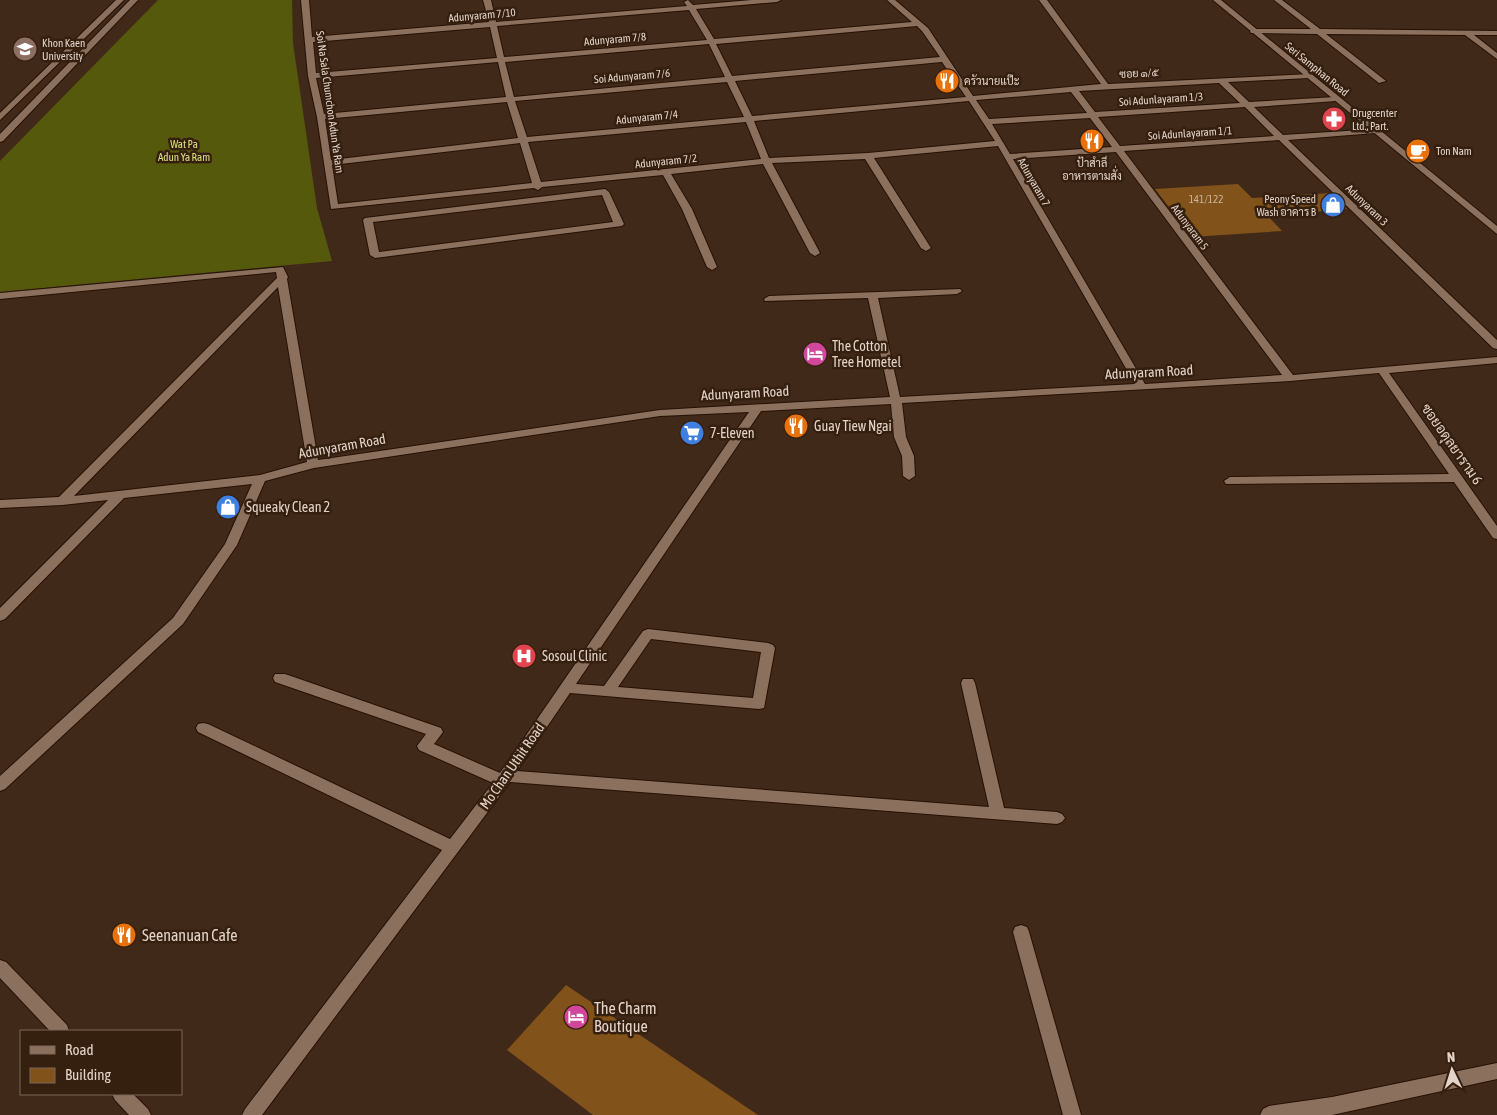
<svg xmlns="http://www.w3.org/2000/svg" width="1497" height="1115" font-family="'Asap Condensed',Sarabun,sans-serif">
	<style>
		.forest { fill: #54590b }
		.building { fill: #815219 }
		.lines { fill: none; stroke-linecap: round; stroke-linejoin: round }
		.street-casing { stroke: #261103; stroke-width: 2 }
		.secondary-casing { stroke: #261103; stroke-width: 2 }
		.street { fill: #8b705e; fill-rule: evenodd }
		.secondary { fill: #8b705e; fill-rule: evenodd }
		.labels { text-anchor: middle; stroke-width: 5; stroke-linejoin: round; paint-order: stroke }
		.far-street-label { font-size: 11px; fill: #e3d3c9; stroke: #351f0f }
		.far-poi-label { font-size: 11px; fill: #e3d3c9; stroke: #351f0f; text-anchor: start }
		.far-park-label { font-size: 11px; fill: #d8e17d; stroke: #351f0f }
		.number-label { font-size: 11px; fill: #cab39d }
		.poi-label { font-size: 14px; fill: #e3d3c9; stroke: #351f0f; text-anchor: start }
		.street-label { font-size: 14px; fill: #e3d3c9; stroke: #351f0f }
		.near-poi-label { font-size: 16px; fill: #e3d3c9; stroke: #351f0f; text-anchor: start }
	</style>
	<rect width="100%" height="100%" fill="#402919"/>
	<polygon class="forest" points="158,0 292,0 293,43 317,208 332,261 0,292 0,161"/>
	<g class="building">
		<polygon points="1238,184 1252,198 1331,193 1347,209 1268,216 1282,231 1192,237 1155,189"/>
		<polygon points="566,985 758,1115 593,1115 507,1050"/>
	</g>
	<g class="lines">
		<defs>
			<g id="street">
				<path d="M 301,0 L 309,0 L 312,37 L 489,22 L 483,0 L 491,0 L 496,22 L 687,6 L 684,2 L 688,0 L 693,5 L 752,0 L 781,0 L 777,2 L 696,9 L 714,39 L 912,22 L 887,0 L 895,0 L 928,28 L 973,96 L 1101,84 L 1039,0 L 1047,0 L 1108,84 L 1311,74 L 1311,78 L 1308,78 L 1228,82 L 1249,102 L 1336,97 L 1340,99 L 1336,101 L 1254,107 L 1283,135 L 1378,129 L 1378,133 L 1375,133 L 1288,140 L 1497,340 L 1497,349 L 1493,348 L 1279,140 L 1124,151 L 1293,375 L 1497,357 L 1497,363 L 1389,373 L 1497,526 L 1497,539 L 1493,538 L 1454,482 L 1226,484 L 1224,481 L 1230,477 L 1449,474 L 1379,373 L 1290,381 L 902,403 L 906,437 L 914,456 L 915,476 L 909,480 L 903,476 L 902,456 L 894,437 L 891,404 L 761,411 L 576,684 L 604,686 L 643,631 L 648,629 L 768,643 L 773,645 L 775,648 L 764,708 L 759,709 L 570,693 L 517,771 L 989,807 L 961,683 L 963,679 L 973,679 L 975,683 L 1004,808 L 1057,812 L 1062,814 L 1065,818 L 1062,822 L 1057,824 L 510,782 L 262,1115 L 242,1115 L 245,1109 L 442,850 L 198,732 L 196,728 L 198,724 L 203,723 L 208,724 L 450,839 L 493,783 L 419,750 L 417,746 L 426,734 L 275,682 L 273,678 L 275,674 L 285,674 L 441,728 L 443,732 L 434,744 L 500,773 L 749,412 L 660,416 L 314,468 L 265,481 L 237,545 L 183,624 L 5,789 L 0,791 L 0,776 L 173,618 L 225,544 L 252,484 L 124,498 L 5,619 L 0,621 L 0,608 L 108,500 L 62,505 L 0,508 L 0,500 L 59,497 L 277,278 L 276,272 L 0,299 L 0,293 L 283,267 L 288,277 L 287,279 L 318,460 L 660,410 L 890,397 L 868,298 L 765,301 L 764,299 L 769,296 L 960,289 L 962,291 L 957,294 L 878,298 L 900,397 L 1135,384 L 998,146 L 874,158 L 931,248 L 926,251 L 921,248 L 865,159 L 772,163 L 820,253 L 815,256 L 810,253 L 763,164 L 671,174 L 692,209 L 717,267 L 712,270 L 707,267 L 682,209 L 663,175 L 542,187 L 538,190 L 534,188 L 331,209 L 317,117 L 308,76 ZM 689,10 L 707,40 L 504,57 L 497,26 ZM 917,26 L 922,31 L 940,57 L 732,76 L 716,44 ZM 490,27 L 497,58 L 316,73 L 313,42 ZM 709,44 L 725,77 L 514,97 L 505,62 ZM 498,62 L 506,97 L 324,114 L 316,78 ZM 942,62 L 966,97 L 752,116 L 735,81 ZM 727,82 L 744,117 L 527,137 L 515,101 ZM 1219,83 L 1240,103 L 1095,112 L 1079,91 ZM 1071,92 L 1087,113 L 989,119 L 976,100 ZM 969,101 L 995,141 L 868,153 L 769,158 L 754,121 ZM 507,102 L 518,138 L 331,160 L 325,119 ZM 1245,107 L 1274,136 L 1120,146 L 1098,117 ZM 1090,118 L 1112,147 L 1010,154 L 992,124 ZM 746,122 L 761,159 L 541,182 L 528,142 ZM 520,143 L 532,183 L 338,204 L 332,165 ZM 1116,152 L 1282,375 L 1145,384 L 1013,159 ZM 278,287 L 307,462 L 260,475 L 74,496 ZM 651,639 L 761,652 L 753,698 L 618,687 Z"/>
				<polygon points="1274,0 1282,0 1320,29 1497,31 1497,35 1474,35 1497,53 1497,59 1465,35 1326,34 1386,81 1379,83 1317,34 1251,33 1250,31 1254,29 1311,29"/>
				<path d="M 605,189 L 609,192 L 624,224 L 622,226 L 375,258 L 370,255 L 363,220 L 365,218 ZM 602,195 L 613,222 L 379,252 L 373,222 Z"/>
				<polygon points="1021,925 1027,927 1029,932 1081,1115 1063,1115 1013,932 1015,927"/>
				<polygon points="0,960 6,962 67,1025 69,1031 50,1031 0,978"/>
				<polygon points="1497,1063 1497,1079 1332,1115 1260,1115 1263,1109 1269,1106 1332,1097"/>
				<polygon points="112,1094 133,1094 148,1109 151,1115 129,1115 115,1100"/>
			</g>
			<g id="secondary">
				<polygon points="116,0 124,0 0,120 0,113"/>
				<polygon points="130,0 138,0 3,141 0,142 0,134"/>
				<polygon points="1213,0 1221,0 1497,226 1497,234"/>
			</g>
		</defs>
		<use href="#street" class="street-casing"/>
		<use href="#secondary" class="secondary-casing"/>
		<use href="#street" class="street"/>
		<use href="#secondary" class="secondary"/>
	</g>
	<defs>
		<symbol id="university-disc" viewBox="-11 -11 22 22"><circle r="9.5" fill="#8d6e63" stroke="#351f0f"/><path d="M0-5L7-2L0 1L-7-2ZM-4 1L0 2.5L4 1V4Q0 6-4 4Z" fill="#fff"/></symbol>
		<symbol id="restaurant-disc" viewBox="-11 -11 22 22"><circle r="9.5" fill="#e8710a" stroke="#351f0f"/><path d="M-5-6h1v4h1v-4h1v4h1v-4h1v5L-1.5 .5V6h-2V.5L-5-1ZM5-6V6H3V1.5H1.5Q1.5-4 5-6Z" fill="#fff"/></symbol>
		<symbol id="pharmacy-disc" viewBox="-11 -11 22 22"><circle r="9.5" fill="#e0444e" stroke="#351f0f"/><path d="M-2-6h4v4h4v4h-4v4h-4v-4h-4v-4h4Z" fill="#fff"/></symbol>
		<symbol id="cafe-disc" viewBox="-11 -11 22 22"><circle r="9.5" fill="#e8710a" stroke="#351f0f"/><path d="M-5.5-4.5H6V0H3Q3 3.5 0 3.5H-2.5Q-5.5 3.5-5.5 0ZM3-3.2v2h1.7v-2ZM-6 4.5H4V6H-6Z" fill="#fff"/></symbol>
		<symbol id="shop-disc" viewBox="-11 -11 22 22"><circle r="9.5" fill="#3f7fe0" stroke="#351f0f"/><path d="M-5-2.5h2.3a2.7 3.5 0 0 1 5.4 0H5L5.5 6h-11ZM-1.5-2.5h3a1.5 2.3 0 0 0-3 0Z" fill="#fff"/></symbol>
		<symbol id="hotel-disc" viewBox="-11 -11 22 22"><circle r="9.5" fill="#d1479c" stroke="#351f0f"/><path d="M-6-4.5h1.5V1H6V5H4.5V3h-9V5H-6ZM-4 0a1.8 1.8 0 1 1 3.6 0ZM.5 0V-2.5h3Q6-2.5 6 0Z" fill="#fff"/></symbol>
		<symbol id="supermarket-disc" viewBox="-11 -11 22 22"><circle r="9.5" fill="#3f7fe0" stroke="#351f0f"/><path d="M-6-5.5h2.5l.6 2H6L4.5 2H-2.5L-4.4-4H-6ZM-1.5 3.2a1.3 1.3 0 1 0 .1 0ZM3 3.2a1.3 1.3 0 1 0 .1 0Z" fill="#fff"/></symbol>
		<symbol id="hospital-disc" viewBox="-11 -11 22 22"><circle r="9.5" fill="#e0444e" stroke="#351f0f"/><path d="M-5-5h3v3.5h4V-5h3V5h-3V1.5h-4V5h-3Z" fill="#fff"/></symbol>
	</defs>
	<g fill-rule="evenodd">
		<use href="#university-disc" x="11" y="35" width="28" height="28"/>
		<use href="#restaurant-disc" x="933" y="67" width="28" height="28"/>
		<use href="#pharmacy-disc" x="1320" y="105" width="28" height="28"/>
		<use href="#restaurant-disc" x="1078" y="127" width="28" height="28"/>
		<use href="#cafe-disc" x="1404" y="137" width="28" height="28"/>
		<use href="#shop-disc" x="1319" y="191" width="28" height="28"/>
		<use href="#hotel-disc" x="801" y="340" width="28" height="28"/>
		<use href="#restaurant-disc" x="782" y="412" width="28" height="28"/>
		<use href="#supermarket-disc" x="678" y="419" width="28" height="28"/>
		<use href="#shop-disc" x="214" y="493" width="28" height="28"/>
		<use href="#hospital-disc" x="510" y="642" width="28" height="28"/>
		<use href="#restaurant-disc" x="110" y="921" width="28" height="28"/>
		<use href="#hotel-disc" x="562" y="1003" width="28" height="28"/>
	</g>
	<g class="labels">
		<g class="far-street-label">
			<text transform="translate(482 15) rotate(-5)" y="4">Adunyaram 7/10</text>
			<text transform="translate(615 39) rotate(-5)" y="4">Adunyaram 7/8</text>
			<text transform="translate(1317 69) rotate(39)" y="4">Seri Samphan Road</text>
			<text transform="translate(1139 73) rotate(-3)" y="4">ซอย ๑/๕</text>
			<text transform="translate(632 76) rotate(-5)" y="4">Soi Adunyaram 7/6</text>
			<text transform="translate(1161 99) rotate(-4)" y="4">Soi Adunlayaram 1/3</text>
			<text transform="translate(330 102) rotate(82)" y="4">Soi Na Sala Chumchon Adun Ya Ram</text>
			<text transform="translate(647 117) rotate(-6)" y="4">Adunyaram 7/4</text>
			<text transform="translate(1190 133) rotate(-4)" y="4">Soi Adunlayaram 1/1</text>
			<text transform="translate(666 161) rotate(-6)" y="4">Adunyaram 7/2</text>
			<text transform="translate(1034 182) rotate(60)" y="4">Adunyaram 7</text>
			<text transform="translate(1367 205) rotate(44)" y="4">Adunyaram 3</text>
			<text transform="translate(1190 227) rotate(53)" y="4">Adunyaram 5</text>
		</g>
		<g class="far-poi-label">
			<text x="42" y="47">Khon Kaen<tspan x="42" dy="13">University</tspan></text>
			<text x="964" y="85">ครัวนายแป๊ะ</text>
			<text x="1352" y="117">Drugcenter<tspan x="1352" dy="13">Ltd., Part.</tspan></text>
			<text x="1436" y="155">Ton Nam</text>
			<text x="1092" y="167" text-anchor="middle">ป้าสำลี<tspan x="1092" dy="13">อาหารตามสั่ง</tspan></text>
			<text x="1316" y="203" text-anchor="end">Peony Speed<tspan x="1316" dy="13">Wash อาคาร B</tspan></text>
		</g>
		<g class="far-park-label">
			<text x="184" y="148">Wat Pa<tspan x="184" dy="13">Adun Ya Ram</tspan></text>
		</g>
		<g class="number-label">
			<text x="1206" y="203">141/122</text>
		</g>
		<g class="poi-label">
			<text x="832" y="351">The Cotton<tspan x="832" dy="16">Tree Hometel</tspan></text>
			<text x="814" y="431">Guay Tiew Ngai</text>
			<text x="710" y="438">7-Eleven</text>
			<text x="246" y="512">Squeaky Clean 2</text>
			<text x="542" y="661">Sosoul Clinic</text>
		</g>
		<g class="street-label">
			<text transform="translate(1149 372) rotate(-3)" y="5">Adunyaram Road</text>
			<text transform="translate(745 393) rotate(-3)" y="5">Adunyaram Road</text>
			<text transform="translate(1452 444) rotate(55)" y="5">ซอยอดุลยาราม 6</text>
			<text transform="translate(342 446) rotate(-10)" y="5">Adunyaram Road</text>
			<text transform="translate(512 766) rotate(-55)" y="5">Mo Chan Uthit Road</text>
		</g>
		<g class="near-poi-label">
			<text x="142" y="941">Seenanuan Cafe</text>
			<text x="594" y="1014">The Charm<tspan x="594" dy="18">Boutique</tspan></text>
		</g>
	</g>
	<rect x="20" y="1030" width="162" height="65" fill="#351f0f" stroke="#7b6759"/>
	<rect x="30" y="1046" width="25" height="8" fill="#8b705e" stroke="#7b6759"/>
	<text x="65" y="1055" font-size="15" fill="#e3d3c9">Road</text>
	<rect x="30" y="1068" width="25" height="15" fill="#815219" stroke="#7b6759"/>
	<text x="65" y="1080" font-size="15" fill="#e3d3c9">Building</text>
	<g transform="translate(1452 1070) rotate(356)" stroke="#351f0f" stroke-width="4" paint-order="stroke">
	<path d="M0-4L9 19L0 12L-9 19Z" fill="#e3d3c9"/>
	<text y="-8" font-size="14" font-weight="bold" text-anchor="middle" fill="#e3d3c9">N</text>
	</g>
</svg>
